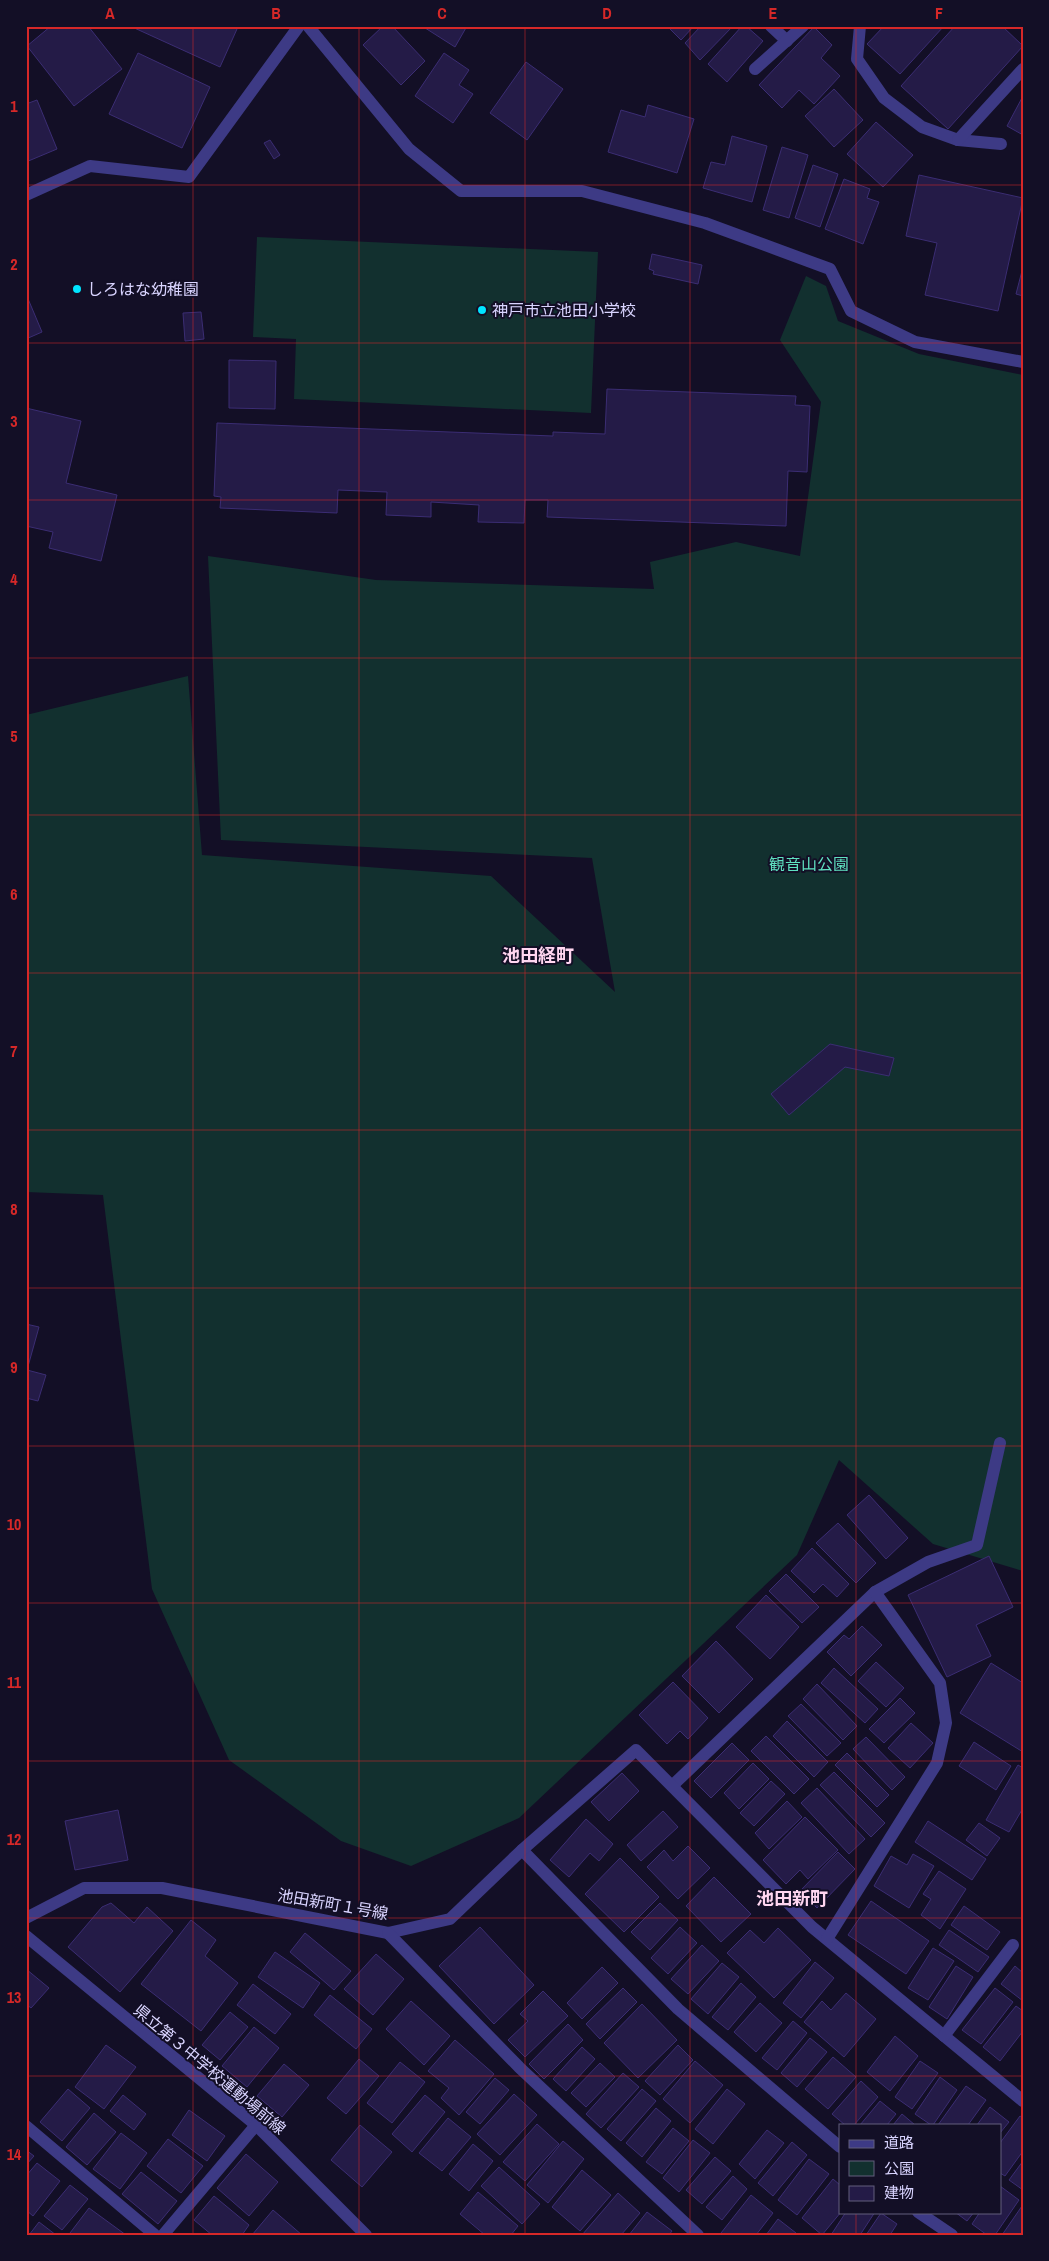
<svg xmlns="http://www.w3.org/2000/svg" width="1049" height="2261" font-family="'Archivo Narrow','Noto Sans JP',sans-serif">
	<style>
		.green { fill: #12302f }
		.building { fill: #241b47; stroke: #3b2d73 }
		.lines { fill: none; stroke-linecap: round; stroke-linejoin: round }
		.minor { stroke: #3d3a85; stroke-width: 12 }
		.grid { fill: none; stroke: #d62828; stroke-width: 1; stroke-opacity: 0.55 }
		.poi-dot { fill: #00e5ff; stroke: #130f26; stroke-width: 2 }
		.labels { text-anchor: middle; stroke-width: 4; stroke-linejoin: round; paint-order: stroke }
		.poi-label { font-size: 16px; fill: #d9d4ff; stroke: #130f26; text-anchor: start }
		.park-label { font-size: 16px; fill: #5fe0c0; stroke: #130f26 }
		.street-label { font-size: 16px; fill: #d9d4ff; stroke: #130f26 }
		.neighbourhood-label { font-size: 18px; font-weight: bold; fill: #ffd6f0; stroke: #130f26 }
		.neatline { fill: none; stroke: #d62828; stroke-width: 2 }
		.grid-label { font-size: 16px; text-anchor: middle; font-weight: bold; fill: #d62828 }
	</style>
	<rect width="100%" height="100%" fill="#130f26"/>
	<g class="green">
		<polygon points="257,237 598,252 591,413 294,399 296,339 253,337"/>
		<polygon points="806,276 826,286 838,321 919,354 1023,375 1023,1571 933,1544 839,1460 797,1555 519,1818 411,1866 341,1841 229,1760 152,1589 103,1195 26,1192 26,715 188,676 202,855 491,876 615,992 592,858 221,840 208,556 376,580 654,589 650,562 736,542 800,556 821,402 780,340"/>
	</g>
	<g class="building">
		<polygon points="51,26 88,26 122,69 74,106 27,46"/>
		<polygon points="130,26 230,26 237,29 220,67"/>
		<polygon points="383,26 392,26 425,61 401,85 363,45"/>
		<polygon points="422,26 467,26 455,47"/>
		<polygon points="667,26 694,26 681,40"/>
		<polygon points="701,26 733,26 700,60 685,43"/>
		<polygon points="742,26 746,26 763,41 727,82 708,64"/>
		<polygon points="884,26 944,26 900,74 867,44"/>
		<polygon points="955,26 1002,26 1023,46 948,129 901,86"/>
		<polygon points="814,27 832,45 821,58 840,76 814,104 799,90 782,108 759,85"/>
		<polygon points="138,53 210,87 182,148 109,114"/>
		<polygon points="444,53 469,70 459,85 473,94 453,123 415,96"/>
		<polygon points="526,62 563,89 527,140 490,113"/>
		<polygon points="834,89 863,120 834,147 805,116"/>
		<polygon points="1023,96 1023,135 1007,126"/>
		<polygon points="37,100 57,149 26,162 26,104"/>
		<polygon points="648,105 694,119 677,173 608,152 621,110 645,117"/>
		<polygon points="876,122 913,155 883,187 847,154"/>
		<polygon points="732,136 767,146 752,202 703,188 711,162 725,165"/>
		<polygon points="270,140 280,155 274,159 264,143"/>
		<polygon points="782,147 808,155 789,218 763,210"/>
		<polygon points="813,165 838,174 820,227 795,218"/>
		<polygon points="919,175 1023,198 998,311 925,295 937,243 906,236"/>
		<polygon points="844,179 870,189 867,198 879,202 863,244 825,229"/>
		<polygon points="652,254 702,265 698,284 653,274 654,271 649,269"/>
		<polygon points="1023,267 1023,296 1016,294"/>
		<polygon points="26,294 42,332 26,339"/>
		<polygon points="201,312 204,339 185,341 183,313"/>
		<polygon points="229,360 276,361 275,409 229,408"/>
		<polygon points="607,389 796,396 795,405 810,406 807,472 788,471 786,526 547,517 548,500 525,500 524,523 478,522 479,505 431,502 431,517 386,515 387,492 338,490 337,513 220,508 221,497 214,496 217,423 553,436 553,432 605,434"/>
		<polygon points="26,408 81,421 66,483 117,495 101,561 49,548 53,532 26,526"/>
		<polygon points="830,1044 894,1058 889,1076 845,1067 789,1115 771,1094"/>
		<polygon points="26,1324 39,1327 27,1370 46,1375 38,1401 26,1398"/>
		<polygon points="869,1495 908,1538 886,1559 847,1515"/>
		<polygon points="838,1523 876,1563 856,1583 816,1543"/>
		<polygon points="812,1548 849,1584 837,1597 823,1584 814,1593 791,1571"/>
		<polygon points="989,1556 1013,1607 976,1625 991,1656 947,1677 908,1595"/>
		<polygon points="786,1574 819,1607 802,1623 769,1591"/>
		<polygon points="766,1595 799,1627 770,1659 736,1627"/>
		<polygon points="862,1626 882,1645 851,1676 827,1652 844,1635 849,1639"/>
		<polygon points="716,1641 753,1679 719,1713 682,1676"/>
		<polygon points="876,1662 904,1688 886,1707 858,1681"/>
		<polygon points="991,1663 1023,1683 1023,1752 960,1713"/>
		<polygon points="834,1668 878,1709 865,1723 821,1683"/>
		<polygon points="673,1682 708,1718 688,1739 680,1731 667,1744 639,1715"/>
		<polygon points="817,1684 857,1726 843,1740 803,1699"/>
		<polygon points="900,1698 915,1713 884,1743 869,1729"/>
		<polygon points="801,1704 841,1743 827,1756 788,1716"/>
		<polygon points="787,1721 828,1762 814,1777 773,1736"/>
		<polygon points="911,1723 933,1743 910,1768 888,1748"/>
		<polygon points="766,1736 809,1779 794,1794 751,1751"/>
		<polygon points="866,1737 905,1777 892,1790 853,1749"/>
		<polygon points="974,1742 1011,1766 996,1790 959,1766"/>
		<polygon points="732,1743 749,1760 711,1798 694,1781"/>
		<polygon points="847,1753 889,1795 877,1807 835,1765"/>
		<polygon points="753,1763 769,1779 739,1809 724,1793"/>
		<polygon points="1018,1765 1023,1768 1023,1808 1009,1832 986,1820"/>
		<polygon points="834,1772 885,1823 871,1837 820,1785"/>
		<polygon points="622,1773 639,1791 609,1821 591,1802"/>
		<polygon points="771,1781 785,1794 754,1826 740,1813"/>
		<polygon points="817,1788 865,1839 849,1854 801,1803"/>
		<polygon points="787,1801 802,1817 769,1849 755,1833"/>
		<polygon points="118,1810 128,1860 75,1870 65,1821"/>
		<polygon points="663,1811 678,1827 641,1861 627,1845"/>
		<polygon points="805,1817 838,1850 808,1879 800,1870 786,1884 763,1860"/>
		<polygon points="586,1819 613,1844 599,1861 590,1853 569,1877 550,1860"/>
		<polygon points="928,1821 986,1859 972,1880 915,1842"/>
		<polygon points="979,1823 1000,1838 987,1856 966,1840"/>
		<polygon points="688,1846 710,1868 678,1899 647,1867 664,1850 673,1861"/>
		<polygon points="838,1852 855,1869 817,1908 800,1891"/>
		<polygon points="913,1854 934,1866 909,1908 874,1886 891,1856 907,1865"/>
		<polygon points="620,1858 659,1897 624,1932 585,1894"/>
		<polygon points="939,1871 966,1889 940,1929 921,1915 931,1899 923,1894"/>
		<polygon points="714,1877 751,1914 721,1942 686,1906"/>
		<polygon points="871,1901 929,1941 906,1974 848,1935"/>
		<polygon points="111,1903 134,1923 147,1907 173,1931 120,1992 68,1947 102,1907"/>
		<polygon points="660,1903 678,1920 650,1950 631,1932"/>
		<polygon points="964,1906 1000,1932 987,1950 951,1925"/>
		<polygon points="191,1920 216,1940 205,1956 238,1983 201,2031 141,1984"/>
		<polygon points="480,1927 534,1985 494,2024 439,1966"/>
		<polygon points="680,1927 697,1943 668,1974 651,1958"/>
		<polygon points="778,1928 811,1960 774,1998 727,1953 750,1930 764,1943"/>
		<polygon points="949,1930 989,1957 978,1972 939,1945"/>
		<polygon points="305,1933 351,1971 334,1990 290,1952"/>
		<polygon points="702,1945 719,1961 688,1994 671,1979"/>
		<polygon points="933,1948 954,1961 928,2000 908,1988"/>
		<polygon points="275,1952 320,1983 303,2008 258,1977"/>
		<polygon points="376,1954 404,1979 373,2015 344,1989"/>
		<polygon points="815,1962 834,1978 801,2018 783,2003"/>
		<polygon points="722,1963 739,1977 708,2014 691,1999"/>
		<polygon points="956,1966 973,1977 947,2019 929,2007"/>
		<polygon points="1015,1966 1023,1973 1023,2001 1001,1984"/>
		<polygon points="602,1967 618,1983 582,2019 567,2003"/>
		<polygon points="26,1969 49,1988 31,2008 26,2004"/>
		<polygon points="741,1983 756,1997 728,2030 712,2017"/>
		<polygon points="253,1984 291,2014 275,2034 237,2005"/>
		<polygon points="623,1988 637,2002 600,2039 586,2024"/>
		<polygon points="995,1988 1013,2002 981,2044 962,2030"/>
		<polygon points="543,1991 568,2016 525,2057 508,2040 528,2021 520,2014"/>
		<polygon points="846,1993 876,2019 844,2057 804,2022 822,2001 831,2010"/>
		<polygon points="330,1995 372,2029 356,2049 314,2015"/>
		<polygon points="411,2001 450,2036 424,2065 386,2029"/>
		<polygon points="760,2003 782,2023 756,2052 734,2032"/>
		<polygon points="642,2004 677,2040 638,2078 604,2043"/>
		<polygon points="1016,2006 1023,2011 1023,2031 1000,2061 983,2047"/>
		<polygon points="230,2012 248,2027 220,2060 202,2045"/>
		<polygon points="793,2021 807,2033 777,2070 762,2058"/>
		<polygon points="568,2024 583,2040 544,2079 529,2064"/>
		<polygon points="254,2027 279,2048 247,2087 222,2066"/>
		<polygon points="895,2036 918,2056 890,2091 867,2072"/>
		<polygon points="810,2038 827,2052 797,2087 781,2073"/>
		<polygon points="455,2040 494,2074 459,2115 441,2098 449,2088 428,2071"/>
		<polygon points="106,2045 136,2067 104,2109 75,2087"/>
		<polygon points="678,2045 693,2060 660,2095 645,2081"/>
		<polygon points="582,2047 595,2059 566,2091 553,2079"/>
		<polygon points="833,2057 856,2077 828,2109 805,2089"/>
		<polygon points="359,2059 379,2076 346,2114 327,2098"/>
		<polygon points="695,2061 723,2085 690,2123 663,2099"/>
		<polygon points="920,2061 938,2073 912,2109 895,2097"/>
		<polygon points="400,2062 425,2082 392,2123 367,2103"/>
		<polygon points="600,2063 615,2077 586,2107 571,2093"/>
		<polygon points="284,2064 309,2085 282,2117 257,2096"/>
		<polygon points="623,2073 639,2087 601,2128 586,2114"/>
		<polygon points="940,2077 957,2090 933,2125 931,2125 915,2114"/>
		<polygon points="495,2078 509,2090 480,2124 466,2112"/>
		<polygon points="861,2081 878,2097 854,2125 845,2125 832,2114"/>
		<polygon points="966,2086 986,2100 968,2125 938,2125"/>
		<polygon points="68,2089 90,2108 62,2141 40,2122"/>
		<polygon points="642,2089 656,2101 621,2141 607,2129"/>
		<polygon points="727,2089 745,2104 713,2144 695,2129"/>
		<polygon points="514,2094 537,2115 500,2155 477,2134"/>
		<polygon points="123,2095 146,2114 134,2130 110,2111"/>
		<polygon points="425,2095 445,2112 412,2152 392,2134"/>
		<polygon points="880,2101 896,2114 887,2125 860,2125"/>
		<polygon points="990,2107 1009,2122 1000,2133 1000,2125 977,2125"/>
		<polygon points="656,2108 671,2121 642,2157 626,2143"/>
		<polygon points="189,2110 225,2136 207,2161 172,2135"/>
		<polygon points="94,2113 116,2132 87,2165 66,2147"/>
		<polygon points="902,2114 915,2125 893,2125"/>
		<polygon points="1020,2116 1023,2118 1023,2151 1005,2176 1000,2173 1000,2143"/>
		<polygon points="448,2118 471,2137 442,2171 419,2153"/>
		<polygon points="537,2124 559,2144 525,2181 503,2162"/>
		<polygon points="360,2125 392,2152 362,2187 331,2160"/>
		<polygon points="673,2128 689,2141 662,2174 646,2162"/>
		<polygon points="767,2130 784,2143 755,2179 739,2164"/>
		<polygon points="121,2133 147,2153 120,2189 93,2169"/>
		<polygon points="168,2139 203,2166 181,2193 147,2166"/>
		<polygon points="693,2140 710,2153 679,2192 663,2178"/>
		<polygon points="563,2141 584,2159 548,2203 527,2185"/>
		<polygon points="792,2142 807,2155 773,2196 758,2183"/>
		<polygon points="473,2144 493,2161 469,2191 449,2174"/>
		<polygon points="26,2150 34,2156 26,2165"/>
		<polygon points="246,2154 278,2182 249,2216 217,2188"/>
		<polygon points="715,2157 731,2171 702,2204 686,2190"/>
		<polygon points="809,2159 829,2174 797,2215 778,2200"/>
		<polygon points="1023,2161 1023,2190 1009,2180"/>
		<polygon points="37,2163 60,2181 33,2216 26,2210 26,2176"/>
		<polygon points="499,2167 540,2204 522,2224 481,2186"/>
		<polygon points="582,2170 611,2195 580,2231 552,2207"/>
		<polygon points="141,2172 177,2201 158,2224 122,2194"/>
		<polygon points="733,2176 747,2189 722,2220 706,2207"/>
		<polygon points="833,2179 840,2185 841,2212 822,2235 802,2218"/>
		<polygon points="70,2185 88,2199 62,2230 44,2216"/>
		<polygon points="1000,2186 1019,2200 995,2235 987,2235 972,2224 980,2212 1000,2212"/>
		<polygon points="478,2192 518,2226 511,2235 485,2235 460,2214"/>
		<polygon points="618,2193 640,2213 621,2235 582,2235"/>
		<polygon points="751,2195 773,2213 756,2235 723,2235 721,2233"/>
		<polygon points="214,2196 249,2225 242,2235 212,2235 194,2220"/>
		<polygon points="1022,2206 1023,2235 1002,2235"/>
		<polygon points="89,2208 126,2235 72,2235 70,2233"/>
		<polygon points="273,2210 302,2235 252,2235"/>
		<polygon points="647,2212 672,2231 669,2235 629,2235"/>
		<polygon points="846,2212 875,2212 860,2235 831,2235"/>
		<polygon points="955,2212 974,2212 967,2221"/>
		<polygon points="881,2213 897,2224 890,2235 866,2235"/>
		<polygon points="778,2219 796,2233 795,2235 766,2235"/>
		<polygon points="39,2222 56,2235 29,2235"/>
	</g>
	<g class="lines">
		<g class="minor">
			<polyline points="308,26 409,149 461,191 582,191 705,223 830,269 851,311 915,342 1023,362"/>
			<polyline points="771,26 787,41"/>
			<polyline points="860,26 857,59 884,98 922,127 958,140 1001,144"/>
			<polyline points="755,69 803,26"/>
			<polyline points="958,140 1023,69"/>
			<polyline points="26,195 90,166 189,177 299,26"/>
			<polyline points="673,1785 875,1592 928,1562 977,1545 1000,1443"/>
			<polyline points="522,1850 678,2009 840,2147"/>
			<polyline points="26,1918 84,1888 162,1888 388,1933 450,1919 522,1850 636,1750 812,1927 1023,2101"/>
			<polyline points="388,1933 519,2067 698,2235"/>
			<polyline points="26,1936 256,2125 366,2235"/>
			<polyline points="827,1939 937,1763 946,1723 940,1683 875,1592"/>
			<polyline points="944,2036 1013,1945"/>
			<polyline points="26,2126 155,2235"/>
			<polyline points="918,2212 952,2235"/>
			<polyline points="163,2235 256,2125"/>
		</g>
	</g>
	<path class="grid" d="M 193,26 L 193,2235M 359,26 L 359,2235M 525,26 L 525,2235M 690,26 L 690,2235M 856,26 L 856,2125M 26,185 L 1023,185M 26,343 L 1023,343M 26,500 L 1023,500M 26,658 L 1023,658M 26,815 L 1023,815M 26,973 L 1023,973M 26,1130 L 1023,1130M 26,1288 L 1023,1288M 26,1446 L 1023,1446M 26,1603 L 1023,1603M 26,1761 L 1023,1761M 26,1918 L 1023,1918M 26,2076 L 1023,2076M 856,2212 L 856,2235"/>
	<g class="poi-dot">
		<circle cx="77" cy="289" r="5"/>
		<circle cx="482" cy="310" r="5"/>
	</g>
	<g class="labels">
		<g class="poi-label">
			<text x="87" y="295">しろはな幼稚園</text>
			<text x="492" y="316">神戸市立池田小学校</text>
		</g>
		<g class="park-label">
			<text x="809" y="870">観音山公園</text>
		</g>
		<g class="street-label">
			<text transform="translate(333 1904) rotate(10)" y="6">池田新町１号線</text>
			<text transform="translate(210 2069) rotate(40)" y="6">県立第３中学校運動場前線</text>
		</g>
		<g class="neighbourhood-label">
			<text x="538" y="962">池田経町</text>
			<text x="792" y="1905">池田新町</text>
		</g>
	</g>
	<rect width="1049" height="2261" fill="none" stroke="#130f26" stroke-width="55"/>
	<rect x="839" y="2124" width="162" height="90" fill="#130f26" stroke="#625e7d"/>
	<rect x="849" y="2140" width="25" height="8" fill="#3d3a85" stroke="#625e7d"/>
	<text x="884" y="2148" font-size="15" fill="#d9d4ff">道路</text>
	<rect x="849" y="2161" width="25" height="15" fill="#12302f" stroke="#625e7d"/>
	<text x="884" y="2174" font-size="15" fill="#d9d4ff">公園</text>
	<rect x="849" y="2186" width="25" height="15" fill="#241b47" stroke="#625e7d"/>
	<text x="884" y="2198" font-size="15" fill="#d9d4ff">建物</text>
	<rect x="28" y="28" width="994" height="2206" class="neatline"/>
	<g class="grid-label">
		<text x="110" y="19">A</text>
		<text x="276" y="19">B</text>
		<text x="442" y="19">C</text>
		<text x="607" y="19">D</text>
		<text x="773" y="19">E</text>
		<text x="939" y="19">F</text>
		<text x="14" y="112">1</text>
		<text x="14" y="270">2</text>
		<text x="14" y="427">3</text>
		<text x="14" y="585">4</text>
		<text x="14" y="742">5</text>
		<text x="14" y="900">6</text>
		<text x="14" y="1057">7</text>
		<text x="14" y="1215">8</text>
		<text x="14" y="1373">9</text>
		<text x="14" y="1530">10</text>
		<text x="14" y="1688">11</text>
		<text x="14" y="1845">12</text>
		<text x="14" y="2003">13</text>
		<text x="14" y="2160">14</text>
	</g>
</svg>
